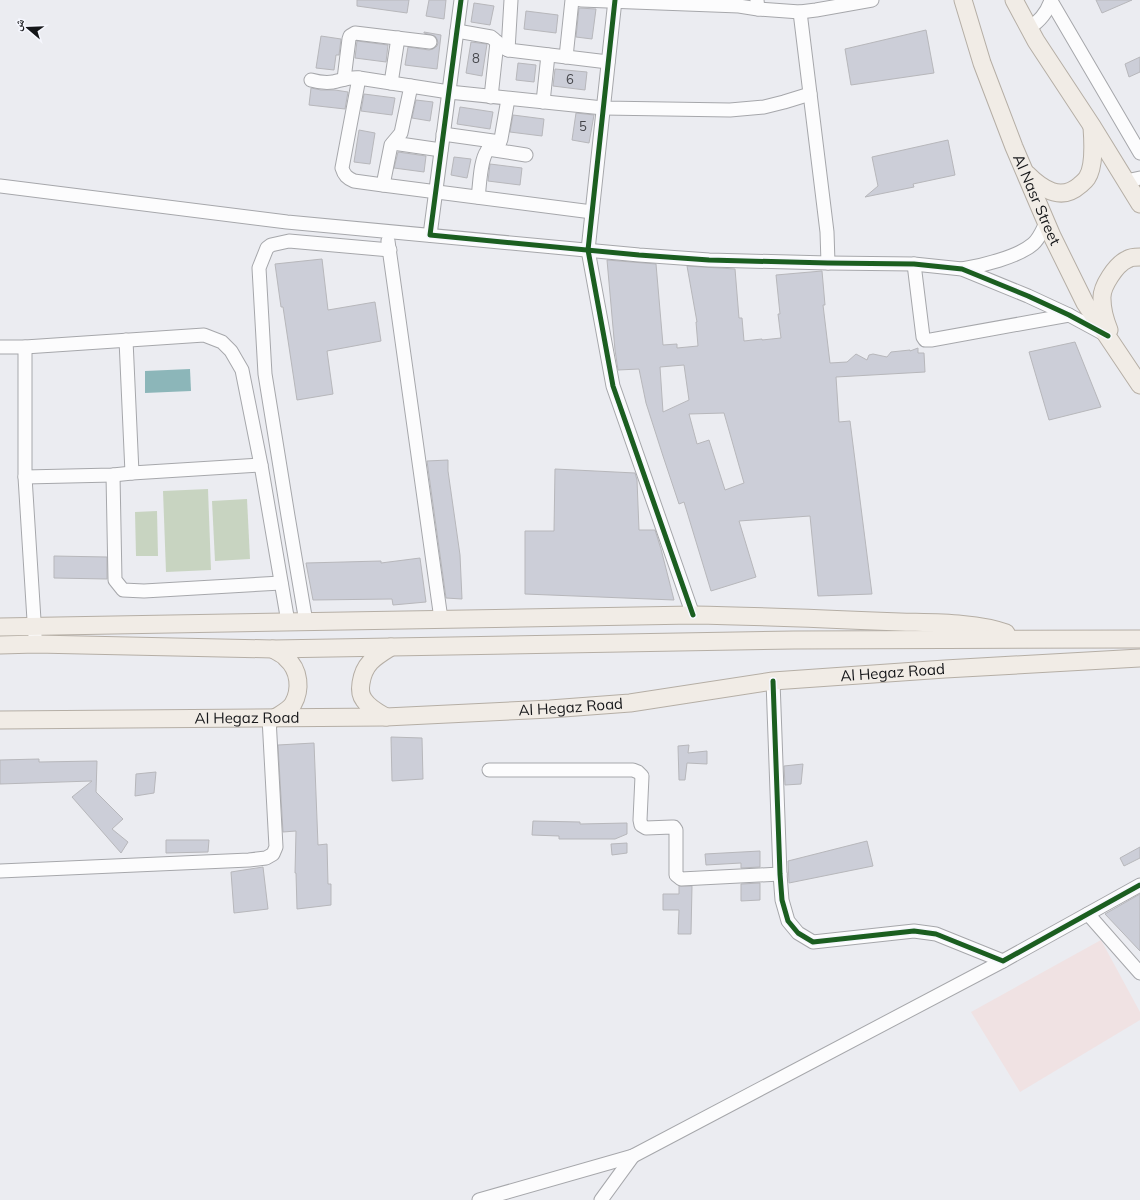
<svg xmlns="http://www.w3.org/2000/svg" width="1140" height="1200" font-family="Mulish,'Noto Naskh Arabic',sans-serif">
	<style>
		.medical { fill: #f0e2e3 }
		.green { fill: #c8d4c1 }
		.water { fill: #8cb6b9 }
		.building { fill: #ccced8; stroke: #b7b7bb; fill-rule: evenodd }
		.lines { fill: none; stroke-linecap: round; stroke-linejoin: round }
		.minor-casing { stroke: #a6a7ab; stroke-width: 15 }
		.major-casing { stroke: #b5aea5; stroke-width: 19 }
		.minor { stroke: #fcfcfd; stroke-width: 13 }
		.major { stroke: #f1ece6; stroke-width: 17 }
		.cycleway-casing { stroke: #f6f7fe; stroke-width: 8 }
		.cycleway { stroke: #1b5e20; stroke-width: 5 }
		.labels { text-anchor: middle; stroke-width: 3; stroke-linejoin: round; paint-order: stroke }
		.number-label { font-size: 13px; fill: #434449 }
		.street-label { font-size: 15px; fill: #151619; stroke: #f6f7fe }
	</style>
	<rect width="100%" height="100%" fill="#ebecf1"/>
	<polygon class="medical" points="1101,940 1140,1012 1140,1020 1020,1092 971,1012"/>
	<g class="green">
		<polygon points="208,489 211,570 166,572 163,491"/>
		<polygon points="247,499 250,559 215,561 212,501"/>
		<polygon points="157,511 158,556 136,556 135,512"/>
	</g>
	<polygon class="water" points="190,369 191,391 145,393 145,371"/>
	<g class="building">
		<polygon points="357,0 409,0 407,13 357,6"/>
		<polygon points="429,0 446,0 444,19 426,16"/>
		<polygon points="1096,0 1132,0 1102,13"/>
		<polygon points="474,3 494,6 490,25 471,22"/>
		<polygon points="579,8 596,9 592,39 576,37"/>
		<polygon points="526,11 558,15 556,33 524,29"/>
		<polygon points="926,30 934,73 851,85 845,49"/>
		<polygon points="424,32 441,35 437,69 405,65 408,47 429,50 433,49 437,46 438,43 437,39 435,36 424,33"/>
		<polygon points="321,36 341,39 339,55 336,55 334,70 316,68"/>
		<polygon points="357,41 388,45 386,62 355,58"/>
		<polygon points="471,42 487,44 482,76 466,73"/>
		<polygon points="1140,57 1140,72 1129,77 1125,64"/>
		<polygon points="518,63 536,65 534,82 516,80"/>
		<polygon points="555,69 587,72 585,90 553,86"/>
		<polygon points="311,88 321,90 335,90 348,92 345,109 309,105"/>
		<polygon points="364,94 395,98 392,115 361,111"/>
		<polygon points="416,100 433,102 430,121 412,118"/>
		<polygon points="460,107 493,112 490,129 457,124"/>
		<polygon points="576,113 594,115 589,143 572,140"/>
		<polygon points="513,115 544,119 542,136 510,132"/>
		<polygon points="359,130 375,133 370,164 354,162"/>
		<polygon points="948,140 955,175 913,184 914,187 865,197 878,186 872,157"/>
		<polygon points="398,152 426,156 424,172 394,168"/>
		<polygon points="454,157 471,159 467,178 451,175"/>
		<polygon points="490,164 522,168 520,185 488,181"/>
		<polygon points="322,259 328,310 375,302 381,341 327,351 333,394 297,400 283,307 281,307 275,264"/>
		<path d="M 607,260 L 656,264 L 663,345 L 677,344 L 677,348 L 698,346 L 696,322 L 697,322 L 687,266 L 735,269 L 739,318 L 742,318 L 744,341 L 762,339 L 762,340 L 781,338 L 778,314 L 780,314 L 776,275 L 822,271 L 825,305 L 823,305 L 830,363 L 847,362 L 856,354 L 867,360 L 869,355 L 873,354 L 887,357 L 891,352 L 910,350 L 910,351 L 918,348 L 918,353 L 924,353 L 925,372 L 836,377 L 839,422 L 850,421 L 872,594 L 818,596 L 810,516 L 739,521 L 756,577 L 711,591 L 684,502 L 679,504 L 663,456 L 646,403 L 639,369 L 618,370 L 615,350 ZM 684,365 L 689,400 L 663,412 L 660,367 ZM 724,413 L 744,483 L 725,490 L 709,440 L 697,444 L 689,414 Z"/>
		<polygon points="1075,342 1101,407 1049,420 1029,352"/>
		<polygon points="448,460 448,471 460,555 462,599 446,598 427,461"/>
		<polygon points="555,469 635,473 637,480 639,530 655,530 661,549 674,600 525,594 525,531 554,531"/>
		<polygon points="54,556 107,557 107,579 54,578"/>
		<polygon points="420,558 426,602 393,605 392,599 313,600 306,563 381,561 381,563"/>
		<polygon points="391,737 422,738 423,779 392,781"/>
		<polygon points="314,743 318,845 327,844 328,884 331,884 331,905 297,909 296,873 295,873 296,831 283,832 278,745"/>
		<polygon points="689,745 688,753 707,751 707,764 687,763 685,780 679,780 678,746"/>
		<polygon points="39,759 39,762 97,761 96,792 123,819 112,829 128,842 121,853 72,797 92,781 0,784 0,760"/>
		<polygon points="803,764 801,784 785,785 784,766"/>
		<polygon points="156,772 154,793 135,796 136,774"/>
		<polygon points="533,821 580,822 580,824 627,823 627,834 615,839 559,839 559,836 532,835"/>
		<polygon points="166,840 209,840 208,852 166,853"/>
		<polygon points="867,841 873,866 789,883 788,861"/>
		<polygon points="627,843 627,853 612,855 611,844"/>
		<polygon points="1140,847 1140,858 1124,866 1120,858"/>
		<polygon points="760,851 760,867 741,868 741,863 706,865 705,854"/>
		<polygon points="263,867 268,909 234,913 231,872"/>
		<polygon points="760,883 760,900 741,901 741,884"/>
		<polygon points="679,886 692,886 691,934 678,934 679,910 663,910 663,894 679,894"/>
		<polygon points="1140,894 1140,951 1105,914"/>
	</g>
	<g class="lines">
		<defs>
			<g id="minor">
				<polyline points="581,0 739,6 758,9 757,0"/>
				<polyline points="615,0 588,250 613,386 693,615"/>
				<polyline points="1051,1 1140,153"/>
				<polyline points="758,9 800,12 816,10 872,0"/>
				<polyline points="800,12 827,232 828,263"/>
				<path d="M 1029,28 C 1040,21 1047,13 1051,0"/>
				<path d="M 457,31 L 491,37 C 497,41 500,47 508,50 L 608,62"/>
				<polyline points="508,50 511,0"/>
				<polyline points="566,57 572,0"/>
				<path d="M 359,78 L 342,168 C 344,175 347,178 354,181 L 383,185 L 592,212"/>
				<polyline points="344,79 349,39 350,36 355,33 430,42"/>
				<path d="M 311,80 C 318,82 326,83 333,82 C 342,80 350,77 359,78 L 449,92 L 603,108 L 730,110 L 764,107 L 784,102 L 810,94"/>
				<polyline points="391,83 398,38"/>
				<polyline points="491,97 497,42"/>
				<polyline points="543,102 548,55"/>
				<polyline points="443,134 500,142"/>
				<polyline points="393,143 441,150"/>
				<polyline points="488,149 526,155"/>
				<polyline points="1126,181 1140,178"/>
				<polyline points="383,185 391,145 401,133 411,86"/>
				<polyline points="0,186 287,222 639,255 709,260 828,263 914,264 962,269 1028,296 1069,315 1106,335"/>
				<path d="M 478,197 C 480,184 480,161 487,151 C 491,145 498,145 501,139 L 508,99"/>
				<polyline points="430,235 461,0"/>
				<polyline points="388,241 441,619"/>
				<polyline points="914,264 923,337 925,340 931,340 1069,315"/>
				<path d="M 962,269 C 981,266 1018,257 1033,244 C 1039,239 1042,231 1046,223"/>
				<polyline points="126,340 132,473"/>
				<polyline points="0,347 25,347 204,335 222,342 231,351 242,370 261,465 288,622"/>
				<polyline points="25,347 25,477 35,636"/>
				<polyline points="113,475 115,580 123,590 144,591 281,583"/>
				<polyline points="25,477 113,475 132,473 261,465"/>
				<polyline points="306,622 288,516 265,374 259,268 267,248 271,245 289,241 390,250"/>
				<polyline points="773,681 780,874 782,900 788,921 798,933 813,942 914,931 936,934 1003,961"/>
				<polyline points="489,770 633,770 638,772 642,776 640,820 641,825 646,828 672,827 674,827 676,830 676,875 681,879 780,874"/>
				<polyline points="0,871 249,860 266,858 273,854 276,847 269,718"/>
				<polyline points="1088,914 1140,973"/>
				<polyline points="479,1200 633,1156 1003,961 1140,885"/>
				<polyline points="601,1200 633,1156"/>
			</g>
			<g id="major">
				<path id="s1" d="M 963,0 L 982,63 L 1014,147 L 1052,236 L 1085,303 L 1140,385"/>
				<polyline points="1014,0 1036,41 1092,126 1140,204"/>
				<path d="M 1027,174 C 1042,189 1061,202 1080,185 C 1082,183 1085,181 1087,178 C 1095,166 1093,141 1092,127"/>
				<path d="M 1109,330 C 1105,320 1102,310 1102,299 C 1101,287 1116,264 1128,259 C 1131,257 1136,257 1140,257"/>
				<path d="M 0,627 L 693,615 C 762,616 831,619 900,622 C 932,623 976,622 1006,633"/>
				<polyline points="0,645 36,644 273,649 794,640 1140,639"/>
				<path d="M 273,649 C 277,652 283,654 286,658 C 300,670 301,690 293,704 C 289,710 281,714 275,718"/>
				<path d="M 386,717 C 379,713 369,708 364,700 C 360,695 360,689 361,683 C 364,663 375,657 391,647"/>
				<path id="s2" d="M 0,720 L 386,717 L 550,709 L 630,703 L 773,681 L 945,669 L 1140,658"/>
			</g>
		</defs>
		<use href="#minor" class="minor-casing"/>
		<use href="#major" class="major-casing"/>
		<use href="#minor" class="minor"/>
		<use href="#major" class="major"/>
		<defs>
			<g id="cycleway">
				<polyline points="461,0 430,235 639,255 709,260 828,263 914,264 962,269 1028,296 1069,315 1108,336"/>
				<polyline points="615,0 588,250 613,386 693,615"/>
				<polyline points="773,681 780,874 782,900 788,921 798,933 813,942 914,931 936,934 1003,961 1140,885"/>
			</g>
		</defs>
		<use href="#cycleway" class="cycleway-casing"/>
		<use href="#cycleway" class="cycleway"/>
	</g>
	<g class="labels">
		<g class="number-label">
			<text x="476" y="63">8</text>
			<text x="570" y="84">6</text>
			<text x="583" y="131">5</text>
		</g>
		<g class="street-label">
			<text dy="5" stroke="none"><textPath href="#s1" startOffset="213">Al Nasr Street</textPath></text>
			<text dy="5" stroke="none"><textPath href="#s2" startOffset="895">Al Hegaz Road</textPath></text>
			<text dy="5" stroke="none"><textPath href="#s2" startOffset="571">Al Hegaz Road</textPath></text>
			<text dy="5" stroke="none"><textPath href="#s2" startOffset="247">Al Hegaz Road</textPath></text>
		</g>
	</g>
	<g transform="translate(28 28) rotate(289)" stroke="#f6f7fe" stroke-width="3" paint-order="stroke">
	<path d="M0-3L7 15L0 10L-7 15Z" fill="#151619"/>
	<text y="-6" font-size="11" font-weight="bold" text-anchor="middle" fill="#151619">ش</text>
	</g>
</svg>
